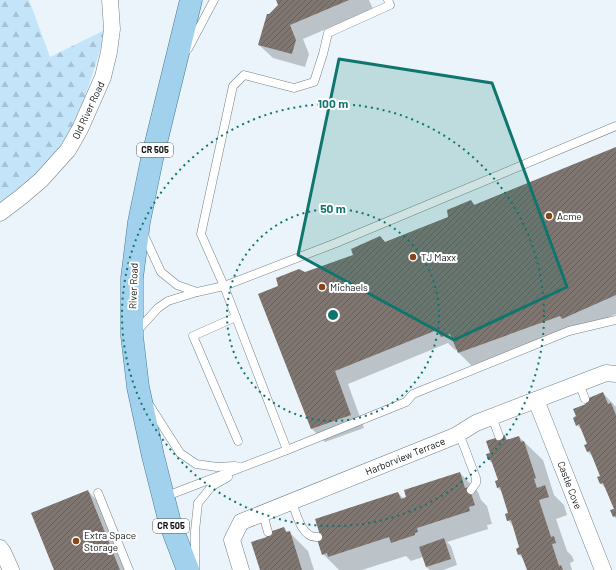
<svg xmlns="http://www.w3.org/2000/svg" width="616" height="570" font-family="Barlow,sans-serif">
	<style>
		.forest { fill: url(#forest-firs) }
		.shadow { fill: #0003 }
		.building { fill: url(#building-hatch) }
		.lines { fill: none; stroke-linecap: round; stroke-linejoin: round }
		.lane-casing { stroke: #788187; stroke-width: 9 }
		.street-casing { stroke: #788187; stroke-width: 17 }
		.primary-casing { stroke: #457b99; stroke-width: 23 }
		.lane { stroke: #fff; stroke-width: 8 }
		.street { stroke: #fff; stroke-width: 16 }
		.primary { stroke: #a1d1ec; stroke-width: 22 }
		.marked { fill: #0f766e; fill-opacity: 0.2; stroke: #0f766e; stroke-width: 3; stroke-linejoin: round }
		.ring { fill: none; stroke: #0f766e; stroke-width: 2; stroke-dasharray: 2 4 }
		.poi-dot { fill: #894519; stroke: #fff; stroke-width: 1.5 }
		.labels { text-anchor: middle; stroke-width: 4; stroke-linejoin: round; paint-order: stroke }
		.shield { fill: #fff; stroke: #585a5c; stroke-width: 1 }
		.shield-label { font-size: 9px; font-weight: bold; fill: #101416 }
		.street-label { font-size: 10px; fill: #101416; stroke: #fff }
		.poi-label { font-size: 10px; fill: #101416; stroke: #fff; text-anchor: start }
		.centre { fill: #0f766e; stroke: #fff; stroke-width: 2 }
		.ring-label { font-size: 12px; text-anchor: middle; font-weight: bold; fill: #0f766e; stroke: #fff; stroke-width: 4; stroke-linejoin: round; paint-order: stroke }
	</style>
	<defs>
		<pattern id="forest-firs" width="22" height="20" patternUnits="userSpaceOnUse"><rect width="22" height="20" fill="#c3e4f9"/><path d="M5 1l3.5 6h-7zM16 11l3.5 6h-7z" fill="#a6c3d5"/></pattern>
		<pattern id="building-hatch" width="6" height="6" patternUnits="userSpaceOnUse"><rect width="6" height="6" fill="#807671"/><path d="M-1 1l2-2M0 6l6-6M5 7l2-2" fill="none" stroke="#67605c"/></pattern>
	</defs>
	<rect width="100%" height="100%" fill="#eaf4fa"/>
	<polygon class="forest" points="0,0 29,0 50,57 107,29 68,150 0,213"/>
	<g class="shadow">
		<polygon points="277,0 369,0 373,9 303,39 309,54 305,67 273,58 259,45 270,16 279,5"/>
		<polygon points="616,148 616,314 576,331 472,366 459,353 458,349 455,350 448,343 348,384 364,428 325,442 311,428 279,286 305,273 354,255 380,237 386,243 449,217 471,201 475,205"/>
		<polygon points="603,393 616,407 616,519 614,516 615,509 607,490 601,483 602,476 594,458 588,452 588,444 583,431 577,425 587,405"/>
		<polygon points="504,436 508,440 519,437 543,460 554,495 564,505 567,515 556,519 567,551 572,556 574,561 570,563 572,570 528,570 524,560 519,554 521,548 513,526 508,520 510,513 503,493 498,488 499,481 494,465 489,460 491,453"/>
		<polygon points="460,473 478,492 481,500 487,506 492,524 487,525 488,529 447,542 451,546 457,565 443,570 430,570 426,567 423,557 411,561 406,556 362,570 339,570 323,554 398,493 404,499"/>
		<polygon points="88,491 101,505 127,570 55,570"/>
		<polygon points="284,528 288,533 289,532 308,551 314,570 261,570 268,538"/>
	</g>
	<g class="building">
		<polygon points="276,0 349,0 290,25 296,40 292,54 258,45 267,14 269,14 278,5"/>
		<polygon points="616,147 616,295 562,319 560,316 458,353 450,334 441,337 437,330 335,371 351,415 311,429 258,294 278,286 276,278 299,269 305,272 353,255 351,249 380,236 385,242 448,217 447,210 471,200 474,205"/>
		<polygon points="603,392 608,404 611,403 616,415 616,516 613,517 610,510 614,509 603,483 600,484 597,477 600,476 590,451 587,452 584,445 587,444 579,424 576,426 573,418 576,416 573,409 586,404 584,400"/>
		<polygon points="505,435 506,440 519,436 521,442 524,441 536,478 534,479 537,488 545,485 549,497 539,500 551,537 554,536 556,543 552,544 559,566 561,565 563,570 527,570 521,554 518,555 516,549 519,547 511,520 507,521 505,514 508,513 500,487 497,488 495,481 498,480 491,460 488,460 486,454 490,453 486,441"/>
		<polygon points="460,472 465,488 469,487 475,505 469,507 470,511 417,528 418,532 415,533 415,535 391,543 389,537 328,557 327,553 322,555 316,536 320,535 315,519 398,492 401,499 406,497 404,490"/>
		<polygon points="88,490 120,570 54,570 31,513"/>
		<polygon points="284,527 286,532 290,531 302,570 260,570 251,542 267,537 266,533"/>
		<polygon points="444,538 451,559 426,567 419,547"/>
	</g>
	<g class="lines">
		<defs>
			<g id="lane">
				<polyline points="188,49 214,0"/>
				<polyline points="143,233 161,272 177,285 197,292"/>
				<polyline points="236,317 193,336 238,441"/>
				<polyline points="137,331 158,308 168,301 197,292 224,286 336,243 616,126"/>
				<polyline points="579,383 585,399"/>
				<polyline points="150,406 180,453 196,464 217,467 235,466 239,467"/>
				<polyline points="492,417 499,436"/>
				<polyline points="459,433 476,478 476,483 471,490"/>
				<polyline points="287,450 224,286 201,234 233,86 244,75 294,88 314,82 323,54 328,33 390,5 388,0"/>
				<polyline points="98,493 129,570"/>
				<polyline points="164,497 287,450 406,402 413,394 569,331 616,320"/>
				<path d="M 292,502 C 296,513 302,539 318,537"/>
				<polyline points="263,514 268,532"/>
				<polyline points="195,567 195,531 198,503 212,486 228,477"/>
			</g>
			<g id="street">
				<polyline points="0,213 21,197 41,180 68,150 80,129 103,77 109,52 112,29 110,0"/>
				<polyline points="536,400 603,570"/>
				<polyline points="0,548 3,552 11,570"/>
				<polyline points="241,570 232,540 241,522 455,436 476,423 606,373 616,374"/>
			</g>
			<polyline id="primary" points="188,570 170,523 153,456 138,387 132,336 132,278 139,222 152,159 191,0"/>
		</defs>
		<use href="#lane" class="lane-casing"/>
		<use href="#street" class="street-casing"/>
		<use href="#primary" class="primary-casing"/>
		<use href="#lane" class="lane"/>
		<use href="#street" class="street"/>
		<use href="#primary" class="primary"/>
	</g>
	<path class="marked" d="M 339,59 L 492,83 L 567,287 L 454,340 L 298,255 Z"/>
	<g class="ring">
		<circle cx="333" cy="315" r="106"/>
		<circle cx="333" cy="315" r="211"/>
	</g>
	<g class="poi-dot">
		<circle cx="549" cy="216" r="4"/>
		<circle cx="413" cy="257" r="4"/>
		<circle cx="322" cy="287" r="4"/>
		<circle cx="76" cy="541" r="4"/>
	</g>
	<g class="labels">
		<g class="shield">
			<rect x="137" y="143" width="36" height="14" rx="3"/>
			<rect x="153" y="519" width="36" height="14" rx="3"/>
		</g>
		<g class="shield-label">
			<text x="155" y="153">CR 505</text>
			<text x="171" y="529">CR 505</text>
		</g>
		<g class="street-label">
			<text transform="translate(88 110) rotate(-65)" y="4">Old River Road</text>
			<text transform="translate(133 286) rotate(-88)" y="4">River Road</text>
			<text transform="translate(405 456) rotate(-22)" y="4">Harborview Terrace</text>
			<text transform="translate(570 485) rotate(69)" y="4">Castle Cove</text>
		</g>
		<g class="poi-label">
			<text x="557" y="220">Acme</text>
			<text x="421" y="261">TJ Maxx</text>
			<text x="330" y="291">Michaels</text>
			<text x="84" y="539">Extra Space<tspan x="84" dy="12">Storage</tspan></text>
		</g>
	</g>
	<circle cx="333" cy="315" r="6" class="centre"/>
	<g class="ring-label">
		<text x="333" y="108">100 m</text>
		<text x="333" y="213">50 m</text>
	</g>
</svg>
